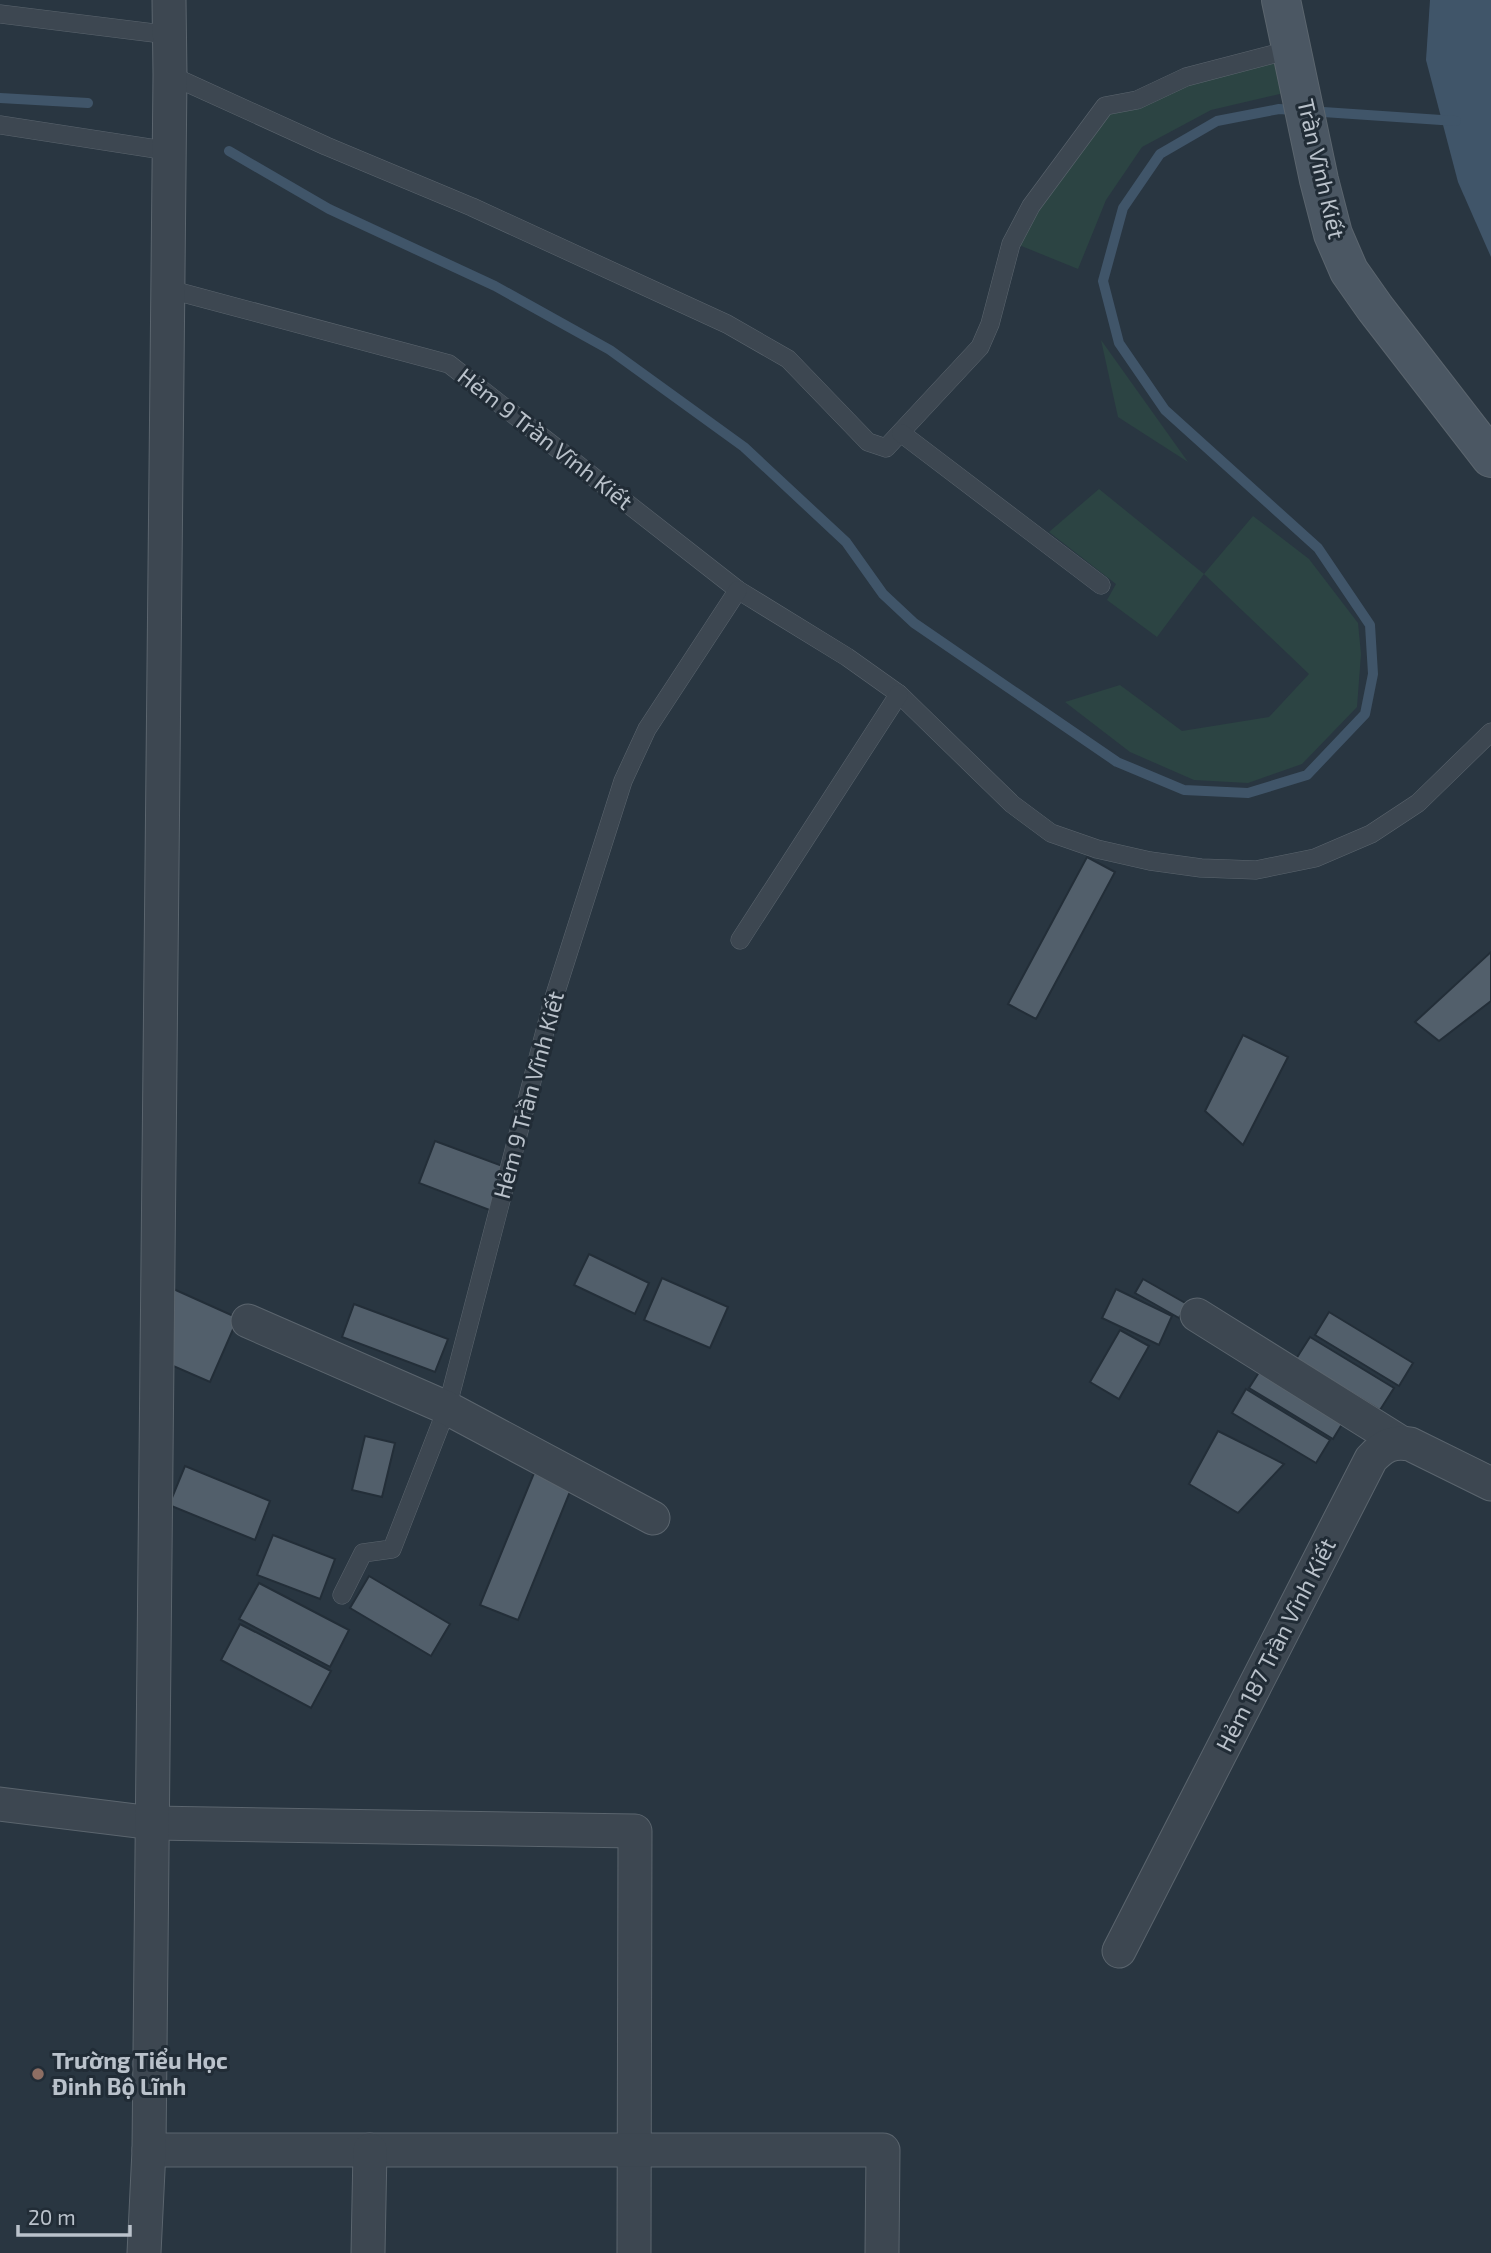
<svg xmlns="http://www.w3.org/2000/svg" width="1491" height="2253" font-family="'Exo 2',sans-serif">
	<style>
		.green { fill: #2c4443 }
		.water { fill: #405569 }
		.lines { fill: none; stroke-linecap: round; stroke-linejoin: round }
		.stream { stroke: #405569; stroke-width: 10 }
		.building { fill: #525f6b; stroke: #232e38; stroke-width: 2 }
		.lane-casing { stroke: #5b656e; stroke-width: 19 }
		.street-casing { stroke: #5b656e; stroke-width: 35 }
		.secondary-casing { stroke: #5b656e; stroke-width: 40 }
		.lane { stroke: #3d4751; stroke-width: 18 }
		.street { stroke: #3d4751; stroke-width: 33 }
		.secondary { stroke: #4b5763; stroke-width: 38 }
		.education-dot { fill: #8d6e63; stroke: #212c36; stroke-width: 2.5 }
		.labels { text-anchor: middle; stroke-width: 6; stroke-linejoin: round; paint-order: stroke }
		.street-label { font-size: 23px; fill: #bac2cb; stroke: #212c36 }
		.poi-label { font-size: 23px; font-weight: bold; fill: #bac2cb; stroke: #212c36; text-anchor: start }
	</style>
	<rect width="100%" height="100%" fill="#293641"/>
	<g class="green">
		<polygon points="1281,60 1284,93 1211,110 1142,147 1106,200 1078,269 1019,245 1039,210 1110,114 1187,86"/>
		<polygon points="1101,340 1188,462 1118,417"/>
		<polygon points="1099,489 1204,574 1253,516 1309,559 1358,623 1361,654 1357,707 1302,764 1248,783 1194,780 1130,752 1065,702 1120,685 1182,731 1269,717 1309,674 1204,574 1157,637 1107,600 1116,584 1049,532"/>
	</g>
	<polygon class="water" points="1430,0 1491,0 1491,257 1458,182 1426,60"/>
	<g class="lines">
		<g class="stream">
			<polyline points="0,98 88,103"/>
			<polyline points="229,151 329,209 495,286 610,350 744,447 846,542 883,594 914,623 1117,762 1184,790 1248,793 1307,775 1365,714 1373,674 1370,625 1318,548 1165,410 1119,343 1103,281 1123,208 1160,154 1217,121 1279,109 1456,121"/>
		</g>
	</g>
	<g class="building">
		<polygon points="1087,857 1115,872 1036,1019 1008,1004"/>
		<polygon points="1491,952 1491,1001 1439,1041 1415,1022"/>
		<polygon points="1243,1035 1288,1057 1243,1145 1205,1111"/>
		<polygon points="435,1141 508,1168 492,1211 419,1183"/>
		<polygon points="589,1254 649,1283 635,1314 574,1285"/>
		<polygon points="662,1278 728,1307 710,1348 644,1320"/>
		<polygon points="1143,1279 1187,1304 1179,1318 1135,1293"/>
		<polygon points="169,1287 238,1318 210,1382 141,1352"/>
		<polygon points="1116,1289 1172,1316 1159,1345 1102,1318"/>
		<polygon points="354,1304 448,1339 435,1372 342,1337"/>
		<polygon points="1329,1312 1413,1363 1399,1386 1315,1335"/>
		<polygon points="1120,1330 1149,1346 1119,1399 1090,1382"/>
		<polygon points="1310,1337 1394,1388 1380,1410 1296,1359"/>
		<polygon points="1263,1366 1347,1416 1333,1439 1249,1388"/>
		<polygon points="1246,1389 1330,1440 1316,1463 1232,1413"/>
		<polygon points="1218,1431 1284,1464 1238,1513 1189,1484"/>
		<polygon points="365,1436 395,1443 382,1497 352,1490"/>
		<polygon points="185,1466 270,1501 255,1540 169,1505"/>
		<polygon points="534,1473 571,1489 518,1620 480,1605"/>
		<polygon points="273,1535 335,1559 320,1599 257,1575"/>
		<polygon points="369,1576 450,1624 431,1656 350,1608"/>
		<polygon points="259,1583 349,1630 330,1667 239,1619"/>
		<polygon points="240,1624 331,1671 311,1708 221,1660"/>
	</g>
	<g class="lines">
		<defs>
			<g id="lane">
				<polyline points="0,14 170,35"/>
				<polyline points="170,75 326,146 472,207 727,324 788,359 868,442 886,448 980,347 990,324 1011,244 1031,206 1105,106 1137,100 1186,77 1293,49"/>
				<polyline points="0,125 169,151"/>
				<polyline points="168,289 449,364 738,590 847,657 899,694 1012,804 1051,833 1097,849 1150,861 1201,868 1256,870 1315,858 1371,834 1418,803 1491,732"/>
				<polyline points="901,433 1101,585"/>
				<polyline points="740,940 899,694"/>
				<polyline points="342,1595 363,1553 392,1549 447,1408 552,1004 623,781 647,729 738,590"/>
			</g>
			<g id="street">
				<polyline points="1197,1315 1400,1442"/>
				<polyline points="248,1321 447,1408 653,1518"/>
				<polyline points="0,1804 153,1823 635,1831 634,2253"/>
				<path d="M 1119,1951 L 1371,1459 C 1383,1446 1392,1441 1410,1444 L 1491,1484"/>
				<polyline points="149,2150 883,2150 882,2253"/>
				<polyline points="144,2253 149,2150 170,75 169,0"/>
				<polyline points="368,2253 370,2150"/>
			</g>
			<polyline id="secondary" points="1281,0 1319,180 1333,234 1349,271 1375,308 1491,458"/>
		</defs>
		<use href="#lane" class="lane-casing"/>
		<use href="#street" class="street-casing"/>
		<use href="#secondary" class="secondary-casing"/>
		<use href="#lane" class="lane"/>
		<use href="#street" class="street"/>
		<use href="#secondary" class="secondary"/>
	</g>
	<circle class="education-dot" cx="38" cy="2074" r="7"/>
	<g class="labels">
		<g class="street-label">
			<text transform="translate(1321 169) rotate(77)" y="8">Trần Vĩnh Kiết</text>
			<text transform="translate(545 439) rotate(38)" y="8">Hẻm 9 Trần Vĩnh Kiết</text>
			<text transform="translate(529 1095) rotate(-75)" y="8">Hẻm 9 Trần Vĩnh Kiết</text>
			<text transform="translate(1276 1645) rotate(-63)" y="8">Hẻm 187 Trần Vĩnh Kiết</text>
		</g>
		<g class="poi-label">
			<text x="52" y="2069">Trường Tiểu Học<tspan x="52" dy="26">Đinh Bộ Lĩnh</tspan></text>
		</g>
	</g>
	<path d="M18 2225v10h112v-10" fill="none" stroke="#bac2cb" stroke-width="3.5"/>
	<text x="28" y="2225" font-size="21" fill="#bac2cb" stroke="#212c36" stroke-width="5" paint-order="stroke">20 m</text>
</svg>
